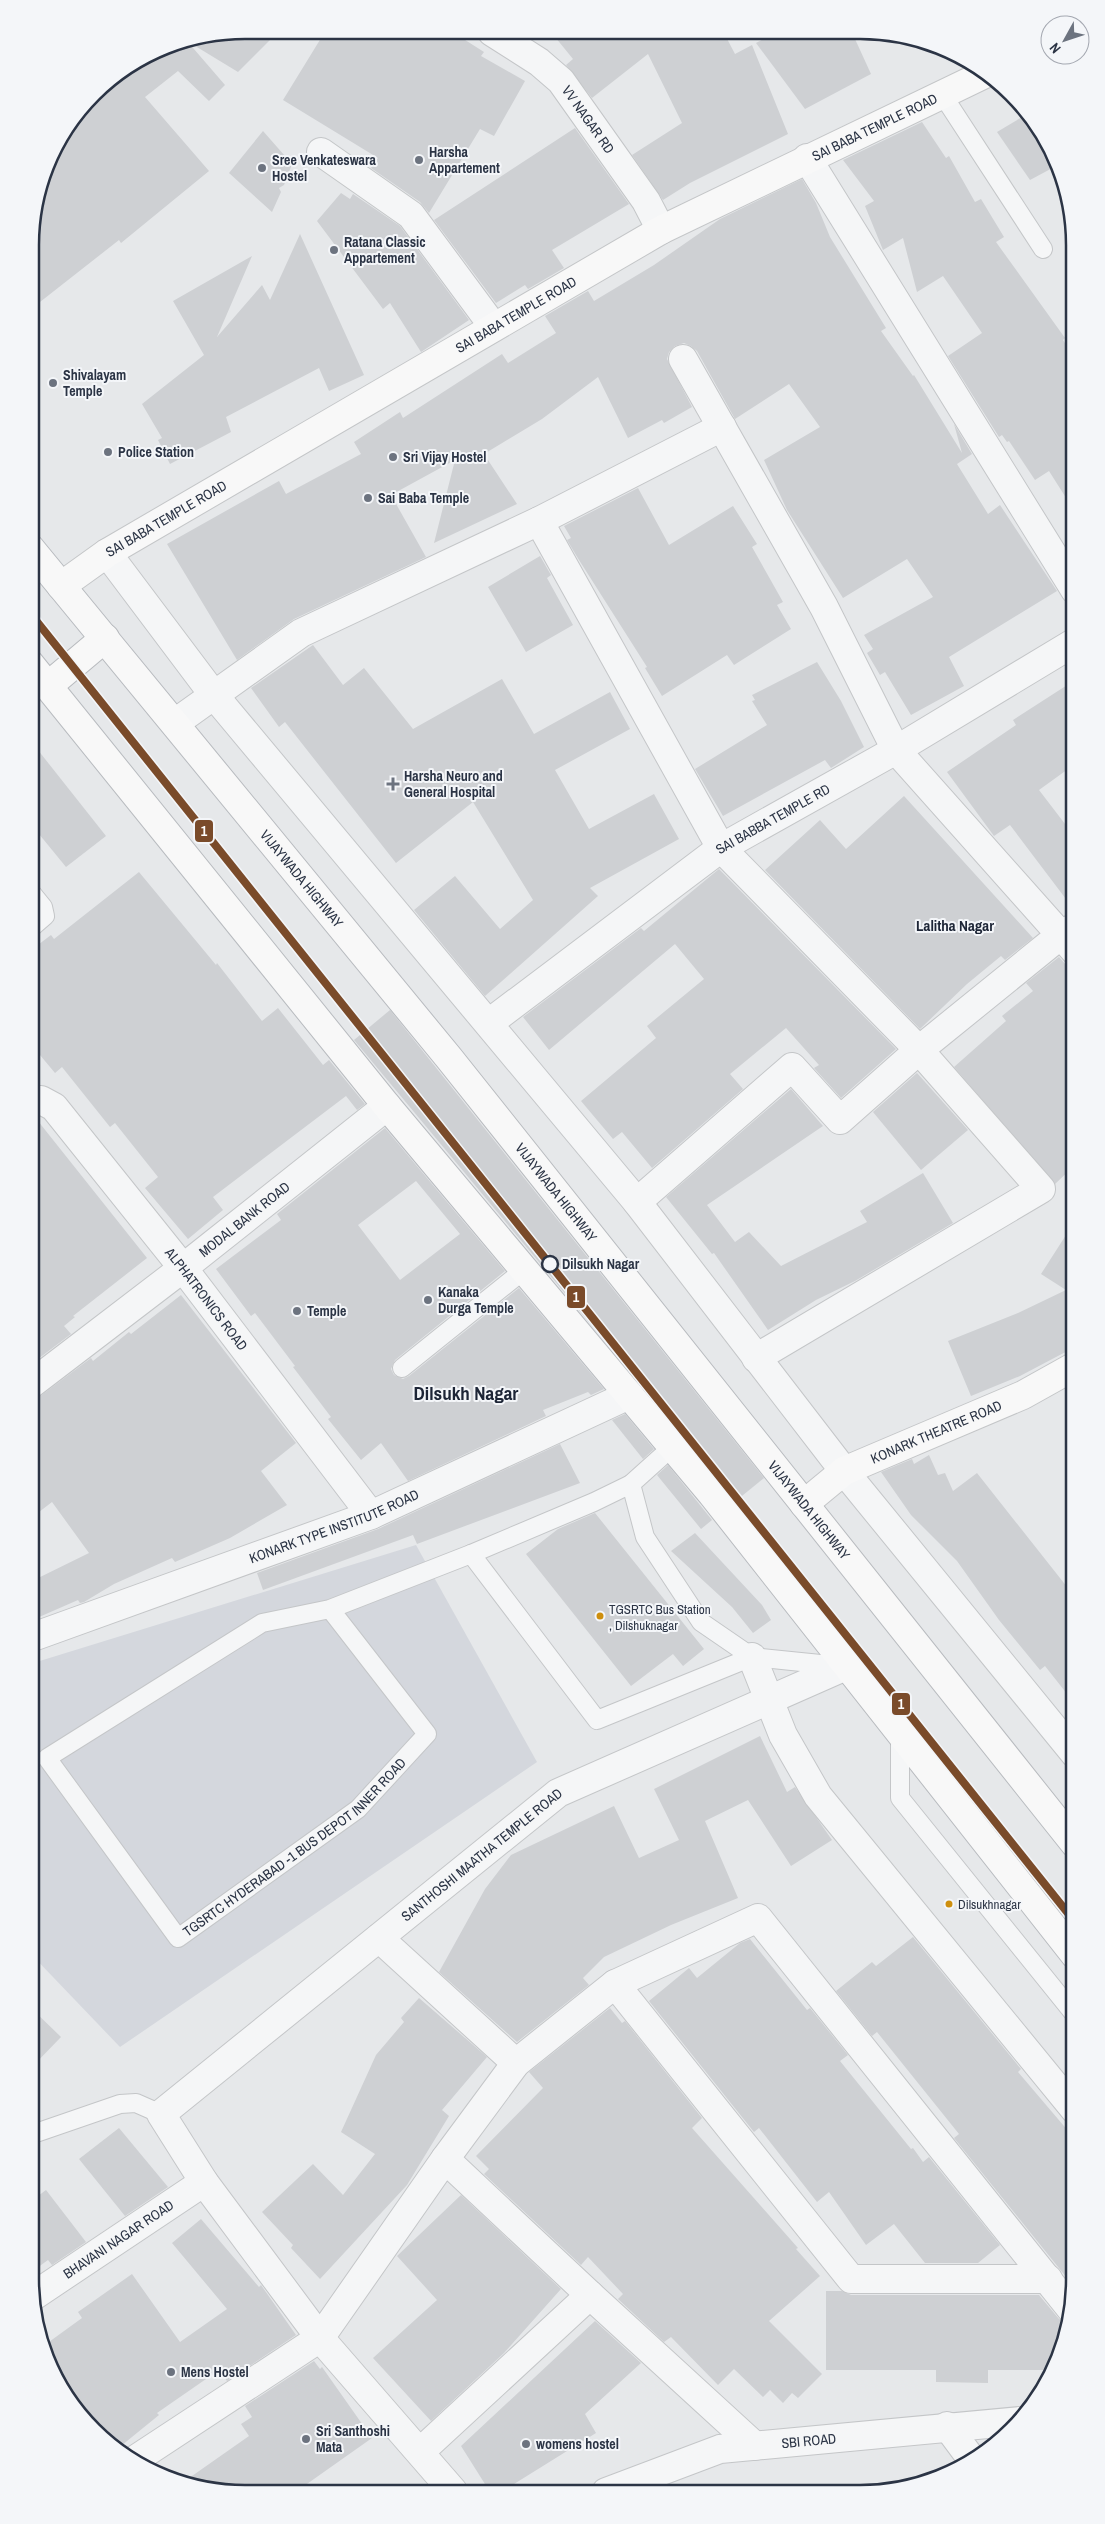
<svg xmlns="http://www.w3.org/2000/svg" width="1105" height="2524" font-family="'Archivo Narrow',sans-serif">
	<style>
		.built { fill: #d4d7dd }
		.building { fill: #ced0d3; fill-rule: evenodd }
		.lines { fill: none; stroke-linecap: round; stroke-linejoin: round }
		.lane-casing { stroke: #c4c6c8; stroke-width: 20 }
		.street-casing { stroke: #c4c6c8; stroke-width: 30 }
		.secondary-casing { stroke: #c4c6c8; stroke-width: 30 }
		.highway-casing { stroke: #b8bbbf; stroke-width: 30 }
		.lane { stroke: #f5f6f7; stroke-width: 18 }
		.street { stroke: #f5f6f7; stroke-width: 28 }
		.secondary { stroke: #f8f8f8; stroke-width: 28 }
		.highway { stroke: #f8f8f8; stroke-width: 28 }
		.metro-1-casing { stroke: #f4f6f9; stroke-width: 11 }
		.metro-1 { stroke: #7a4b2a; stroke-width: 8 }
		.poi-dot { fill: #6c737f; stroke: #f4f6f9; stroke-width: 2 }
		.stop-dot { fill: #f4f6f9; stroke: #2b3445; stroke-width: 2.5 }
		.bus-dot { fill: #ce8f0e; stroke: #f4f6f9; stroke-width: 2 }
		.labels { text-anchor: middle; stroke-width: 4; stroke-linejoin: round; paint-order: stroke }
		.bus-label { font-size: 13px; fill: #2b3445; stroke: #f4f6f9; text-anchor: start }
		.street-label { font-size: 14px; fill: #2b3445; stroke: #f4f6f9 }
		.poi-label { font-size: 14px; font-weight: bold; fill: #2b3445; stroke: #f4f6f9; text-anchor: start }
		.stop-label { font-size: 14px; font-weight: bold; fill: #2b3445; stroke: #f4f6f9; text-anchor: start }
		.neighbourhood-label { font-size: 15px; font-weight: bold; fill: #1d2536; stroke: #f4f6f9 }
		.district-label { font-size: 19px; font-weight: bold; fill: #1d2536; stroke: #f4f6f9 }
		.rim { fill: none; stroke: #2b3445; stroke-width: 2.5 }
		.line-badge { stroke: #f4f6f9; stroke-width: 2 }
		.badge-label { font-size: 14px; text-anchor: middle; font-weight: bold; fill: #fff }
	</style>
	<rect width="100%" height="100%" fill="#e6e8ea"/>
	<polygon class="built" points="416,1545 537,1762 120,2047 30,1953 30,1664"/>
	<g class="building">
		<polygon points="244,30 280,30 238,72 187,41"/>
		<polygon points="326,30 451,31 484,52 481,56 525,81 494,136 480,129 429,213 420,202 371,168 378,158 283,100"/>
		<polygon points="551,32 724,33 735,54 752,45 788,134 690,183 663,200 632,155 682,123 648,54 592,98 566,65 573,59"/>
		<polygon points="775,33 849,34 855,39 871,74 805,109 756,43"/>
		<polygon points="187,41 225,85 209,101 178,71 145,97 209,171 121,243 119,240 40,302 30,289 30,230 52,150 103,83 163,46"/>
		<polygon points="1027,114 1046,137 1058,165 1030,180 997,132"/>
		<polygon points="922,122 946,158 949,156 975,202 981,199 1004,237 996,242 1065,338 1063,340 1075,359 1075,512 1049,471 1035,480 1009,441 1007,442 1002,435 999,437 948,356 982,333 943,276 917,292 903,238 883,250 865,206 874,201 843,160"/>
		<polygon points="575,128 629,204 552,250 564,268 528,289 525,285 496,303 434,220"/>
		<polygon points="263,131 292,164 284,185 279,188 281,192 272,212 229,173"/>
		<polygon points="802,179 816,203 830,237 886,328 881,331 913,376 914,375 962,453 954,424 972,454 957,464 988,514 1000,505 1057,591 949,657 964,686 911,715 885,672 880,675 867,653 873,649 864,635 933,597 907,559 843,598 787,510 764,460 820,427 789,384 735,419 697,351 691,346 684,343 675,346 669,352 667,359 692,407 664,423 662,420 628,438 598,377 542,419 484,454 517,504 434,543 455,460 391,495 426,557 294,619 237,660 167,544 279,481 286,494 361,454 354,442 400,412 403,418 502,354 508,363 556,333 545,316 588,291 594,301 654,265 720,219"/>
		<polygon points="341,193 350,199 353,194 400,226 469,320 421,352 390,303 383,309 317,221"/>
		<polygon points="300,234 364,375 329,391 319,368 226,417 231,432 170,464 158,440 162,438 142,404 204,355 173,301 252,256 217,337 262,285 270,300"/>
		<polygon points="638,488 669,545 733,506 757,544 752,547 783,602 777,605 791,629 734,665 727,655 662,696 645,668 647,667 579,560 567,540 571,538 564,526"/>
		<polygon points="1075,539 1075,560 1066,546"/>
		<polygon points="540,556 551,575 547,578 573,625 526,652 488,587"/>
		<polygon points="313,645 343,685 364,668 413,729 502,679 534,734 610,692 630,729 555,770 589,829 654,794 679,839 590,888 598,896 485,996 414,910 455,876 500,929 533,900 473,802 396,863 285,722 279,727 251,688"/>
		<polygon points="817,662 841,701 864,747 831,768 825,760 723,816 695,769 767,725 752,701 755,700 752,695"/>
		<polygon points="1075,680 1075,764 1039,790 1075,837 1075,911 1010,825 994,836 947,772 1016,725 1013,720"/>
		<polygon points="30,740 106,836 66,867 30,823"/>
		<polygon points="904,796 1033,938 1005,960 1001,956 967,984 920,1029 765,870 820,820 846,849"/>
		<polygon points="719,869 896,1049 841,1098 814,1068 819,1065 786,1028 730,1074 743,1089 652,1168 622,1132 613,1139 581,1101 656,1038 647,1026 704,979 675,944 549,1050 523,1017 641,928 644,931"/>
		<polygon points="139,872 216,965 217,963 262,1021 278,1008 323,1065 329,1060 365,1104 357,1110 346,1096 213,1197 223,1210 188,1239 145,1188 158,1177 115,1123 110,1127 62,1067 55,1073 30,1043 30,951 51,935 54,939"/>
		<polygon points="1059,957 1075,975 1075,1165 1055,1184 954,1067 1006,1021 1002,1016 1033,991 1026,983"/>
		<polygon points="390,1010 764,1478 737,1500 354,1040"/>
		<polygon points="917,1073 968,1130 921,1170 873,1112"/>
		<polygon points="791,1089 823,1126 707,1205 735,1242 749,1232 781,1266 867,1222 860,1211 923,1173 953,1223 855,1281 816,1300 768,1330 714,1253 712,1254 666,1197"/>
		<polygon points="30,1116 34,1116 147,1258 73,1316 75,1317 64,1326 71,1334 30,1365"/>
		<path d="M 385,1128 L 505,1271 L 395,1360 L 391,1369 L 394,1375 L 403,1379 L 409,1376 L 519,1288 L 604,1389 L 591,1395 L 588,1392 L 543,1410 L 546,1416 L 408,1481 L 381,1443 L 361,1460 L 328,1419 L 331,1417 L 293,1367 L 295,1366 L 255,1313 L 251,1316 L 216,1269 L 281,1220 L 277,1214 ZM 416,1181 L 460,1234 L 400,1280 L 358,1225 Z"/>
		<polygon points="1075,1221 1075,1347 1020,1376 971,1396 948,1341 1018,1313 1066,1290 1041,1274"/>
		<polygon points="181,1295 296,1443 261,1471 287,1505 230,1538 175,1562 172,1558 114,1584 84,1602 80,1603 78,1600 30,1621 30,1582 89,1553 52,1502 30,1519 30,1400 39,1397 91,1358 93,1361 129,1332 131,1334"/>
		<polygon points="625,1414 654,1449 643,1459 612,1420"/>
		<polygon points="560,1444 580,1483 417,1544 413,1535 263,1590 257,1573 378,1529"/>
		<polygon points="929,1455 938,1475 945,1473 953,1491 977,1473 1075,1597 1075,1704 1045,1666 1040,1670 999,1620 957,1561 911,1515 881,1472 912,1459 914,1464"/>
		<polygon points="668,1465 712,1520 701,1529 657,1475"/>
		<polygon points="595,1513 704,1649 683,1666 673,1654 631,1686 526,1554 558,1529"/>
		<polygon points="695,1533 762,1605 771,1620 753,1633 732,1607 671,1551"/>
		<polygon points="760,1736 787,1792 795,1787 832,1840 791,1866 748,1800 705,1821 738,1898 671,1925 604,1957 583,1978 589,1985 517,2042 439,1972 485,1889 511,1855 614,1806 639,1858 679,1840 654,1789"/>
		<polygon points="913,1937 1021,2069 1018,2072 1075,2139 1075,2288 954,2138 959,2134 877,2032 872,2036 836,1991 872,1962 876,1966"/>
		<polygon points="750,1939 807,2010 810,2008 848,2055 840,2061 911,2149 913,2148 923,2162 929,2157 1000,2245 978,2263 925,2263 894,2224 866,2245 829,2192 817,2202 759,2128 754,2132 649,2001 689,1968 697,1978 740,1943"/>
		<polygon points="419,1998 487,2057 442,2110 449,2116 407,2185 320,2279 291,2248 293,2245 262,2212 313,2164 343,2195 375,2154 341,2132 376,2055 404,2022 401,2018"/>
		<polygon points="30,2007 61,2037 30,2069"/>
		<polygon points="610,2008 622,2023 625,2021 702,2118 692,2128 798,2248 796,2249 820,2276 769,2321 822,2374 798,2398 792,2393 783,2403 770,2390 763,2397 734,2369 718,2385 671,2337 664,2342 618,2299 623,2294 588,2257 581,2265 484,2174 489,2169 476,2156 543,2088 529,2072"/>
		<polygon points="119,2128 168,2187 125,2216 79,2159"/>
		<polygon points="46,2190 86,2242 52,2265 48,2260 30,2273 30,2202"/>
		<polygon points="461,2195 561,2289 504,2353 431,2421 373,2358 437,2300 397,2256"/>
		<polygon points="201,2219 259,2287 261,2285 296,2335 227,2381 219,2370 157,2413 159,2415 116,2450 103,2441 59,2387 42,2347 82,2318 78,2312 132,2274 180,2342 227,2309 172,2243"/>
		<polygon points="826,2291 842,2291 851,2295 1039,2295 1059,2319 1068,2324 1059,2361 1054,2370 988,2370 988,2383 936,2382 936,2370 826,2370"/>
		<polygon points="595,2321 641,2363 585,2414 596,2433 501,2492 490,2492 461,2446"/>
		<polygon points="314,2361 320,2369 322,2367 372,2438 297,2491 203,2490 182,2483 249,2436 241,2424 252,2417 245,2406"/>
	</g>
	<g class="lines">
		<defs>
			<g id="lane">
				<polyline points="942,94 1043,249"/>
				<polyline points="30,929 45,916 43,907 30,891"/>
				<polyline points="402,1368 524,1270"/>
				<polyline points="671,1448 631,1484 645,1537 701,1622 752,1657 840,1666"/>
				<polyline points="631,1484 594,1502 471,1554 597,1720 752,1657"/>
				<path id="s1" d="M 330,1609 L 262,1623 L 47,1758 L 178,1938 L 358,1809 L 427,1734 L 330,1609 L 471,1554"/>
				<polyline points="900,1735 900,1798 1075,2015"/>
				<polyline points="30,2135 120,2104 136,2103 161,2114"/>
			</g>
			<g id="street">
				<path id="s2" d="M 492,32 L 539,62 L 561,81 L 646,201 L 661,230"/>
				<polyline points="321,152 411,215 493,326"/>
				<polyline points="807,158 1075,590"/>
				<polyline points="683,359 824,607 896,750 1075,951"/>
				<polyline points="539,521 721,848 919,1050 1041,1189 756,1358"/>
				<polyline points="107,553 213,694 637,1202 844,1471 1075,1754"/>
				<polyline points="175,723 301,633 539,521 722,427"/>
				<path id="s3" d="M 489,1023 L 721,848 L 896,750 L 1075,642"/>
				<path id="s4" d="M 30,1101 L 41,1100 L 54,1107 L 183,1268 L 371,1515"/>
				<polyline points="637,1202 792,1067 840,1120 919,1050 1062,934 1075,927"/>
				<path id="s5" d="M 30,1385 L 183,1268 L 387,1106"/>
				<path id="s6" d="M 30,1638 L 371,1515 L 629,1395"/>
				<polyline points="752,1657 783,1735 818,1796 1075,2110"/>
				<polyline points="379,1938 516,2063"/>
				<polyline points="615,1984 851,2279 1048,2279"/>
				<polyline points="445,2159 516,2063 615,1984 758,1918 1071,2309"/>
				<path id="s7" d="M 32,2297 L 204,2182"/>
				<polyline points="947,2426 973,2461"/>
				<polyline points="420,2452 590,2295"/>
				<polyline points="133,2461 320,2338 445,2159 590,2295 755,2446"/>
				<path id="s8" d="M 453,2491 L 320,2338 L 204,2182 L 161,2114 L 558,1793 L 846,1666"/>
				<path id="s9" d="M 606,2492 L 720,2449 L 1020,2421"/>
			</g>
			<g id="secondary">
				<path id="s10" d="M 61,586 L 107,553 L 661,230 L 987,73"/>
				<path id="s11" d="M 804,1504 L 844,1471 L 1023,1395 L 1075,1366"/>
			</g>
			<g id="highway">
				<path id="s12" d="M 30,548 L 449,1058 L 1075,1844"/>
				<polyline points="30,664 387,1106 712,1494 1075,1955"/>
				<polyline points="48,686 105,638"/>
			</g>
		</defs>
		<use href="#lane" class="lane-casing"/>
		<use href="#street" class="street-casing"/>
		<use href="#secondary" class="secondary-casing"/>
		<use href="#highway" class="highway-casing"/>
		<use href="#lane" class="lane"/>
		<use href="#street" class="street"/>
		<use href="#secondary" class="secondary"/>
		<use href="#highway" class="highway"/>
		<defs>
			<polyline id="metro-1" points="30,613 1075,1922"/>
		</defs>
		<use href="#metro-1" class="metro-1-casing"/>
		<use href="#metro-1" class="metro-1"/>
	</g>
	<g class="poi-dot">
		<circle cx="419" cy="160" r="5"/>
		<circle cx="262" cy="168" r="5"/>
		<circle cx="334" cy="250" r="5"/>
		<circle cx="53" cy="383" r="5"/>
		<circle cx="108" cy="452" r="5"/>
		<circle cx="393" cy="457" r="5"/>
		<circle cx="368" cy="498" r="5"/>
		<path d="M390.5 776.5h5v5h5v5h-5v5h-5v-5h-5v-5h5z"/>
		<circle cx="428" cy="1300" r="5"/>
		<circle cx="297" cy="1311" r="5"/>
		<circle cx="171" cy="2372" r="5"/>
		<circle cx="306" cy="2439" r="5"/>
		<circle cx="526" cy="2444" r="5"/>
	</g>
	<circle class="stop-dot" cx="550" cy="1264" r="8"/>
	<g class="bus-dot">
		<circle cx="600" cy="1616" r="4.5"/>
		<circle cx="949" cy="1904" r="4.5"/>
	</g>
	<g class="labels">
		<g class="bus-label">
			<text x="609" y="1614">TGSRTC Bus Station<tspan x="609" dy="16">, Dilshuknagar</tspan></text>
			<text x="958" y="1909">Dilsukhnagar</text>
		</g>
		<g class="street-label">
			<text dy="5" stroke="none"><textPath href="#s2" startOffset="132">VV NAGAR RD</textPath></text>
			<text dy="5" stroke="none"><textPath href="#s10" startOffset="935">SAI BABA TEMPLE ROAD</textPath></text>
			<text dy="5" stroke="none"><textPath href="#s10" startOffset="530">SAI BABA TEMPLE ROAD</textPath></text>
			<text dy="5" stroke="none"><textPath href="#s10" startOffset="125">SAI BABA TEMPLE ROAD</textPath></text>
			<text dy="5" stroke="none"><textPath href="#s3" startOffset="350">SAI BABBA TEMPLE RD</textPath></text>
			<text dy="5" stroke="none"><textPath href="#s12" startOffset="428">VIJAYWADA HIGHWAY</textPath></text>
			<text dy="5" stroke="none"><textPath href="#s12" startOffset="832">VIJAYWADA HIGHWAY</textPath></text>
			<text dy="5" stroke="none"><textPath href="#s5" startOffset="271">MODAL BANK ROAD</textPath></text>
			<text dy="5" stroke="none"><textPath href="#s4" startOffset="271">ALPHATRONICS ROAD</textPath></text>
			<text dy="5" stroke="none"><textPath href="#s11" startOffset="152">KONARK THEATRE ROAD</textPath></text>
			<text dy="5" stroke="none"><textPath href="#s12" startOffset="1238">VIJAYWADA HIGHWAY</textPath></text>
			<text dy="5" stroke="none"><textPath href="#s6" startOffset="324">KONARK TYPE INSTITUTE ROAD</textPath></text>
			<text dy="5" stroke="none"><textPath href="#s1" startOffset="694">TGSRTC HYDERABAD -1 BUS DEPOT INNER ROAD</textPath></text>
			<text dy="5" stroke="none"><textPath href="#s8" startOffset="890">SANTHOSHI MAATHA TEMPLE ROAD</textPath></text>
			<text dy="5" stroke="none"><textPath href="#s7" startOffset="104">BHAVANI NAGAR ROAD</textPath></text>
			<text dy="5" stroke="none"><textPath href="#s9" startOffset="211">SBI ROAD</textPath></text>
		</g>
		<g class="poi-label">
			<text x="429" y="157">Harsha<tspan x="429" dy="16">Appartement</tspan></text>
			<text x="272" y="165">Sree Venkateswara<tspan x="272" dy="16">Hostel</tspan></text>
			<text x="344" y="247">Ratana Classic<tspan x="344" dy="16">Appartement</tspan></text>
			<text x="63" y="380">Shivalayam<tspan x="63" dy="16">Temple</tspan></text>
			<text x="118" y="457">Police Station</text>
			<text x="403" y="462">Sri Vijay Hostel</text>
			<text x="378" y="503">Sai Baba Temple</text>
			<text x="404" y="781">Harsha Neuro and<tspan x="404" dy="16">General Hospital</tspan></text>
			<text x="438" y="1297">Kanaka<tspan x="438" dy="16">Durga Temple</tspan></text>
			<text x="307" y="1316">Temple</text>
			<text x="181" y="2377">Mens Hostel</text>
			<text x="316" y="2436">Sri Santhoshi<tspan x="316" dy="16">Mata</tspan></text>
			<text x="536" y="2449">womens hostel</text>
		</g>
		<g class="stop-label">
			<text x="562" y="1269">Dilsukh Nagar</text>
		</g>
		<g class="neighbourhood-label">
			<text x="955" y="931">Lalitha Nagar</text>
		</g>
		<g class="district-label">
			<text x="466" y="1400">Dilsukh Nagar</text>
		</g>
	</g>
	<path d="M0 0H1105V2524H0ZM245 39H860A206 206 0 0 1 1066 245V2279A206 206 0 0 1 860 2485H245A206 206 0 0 1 39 2279V245A206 206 0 0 1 245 39Z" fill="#f4f6f9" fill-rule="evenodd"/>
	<path class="rim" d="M245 39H860A206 206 0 0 1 1066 245V2279A206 206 0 0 1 860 2485H245A206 206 0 0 1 39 2279V245A206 206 0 0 1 245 39Z"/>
	<g class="line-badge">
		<rect x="194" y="819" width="20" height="24" rx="5" fill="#7a4b2a"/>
		<rect x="566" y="1285" width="20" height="24" rx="5" fill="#7a4b2a"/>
		<rect x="891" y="1692" width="20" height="24" rx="5" fill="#7a4b2a"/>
	</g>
	<g class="badge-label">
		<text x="204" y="836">1</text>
		<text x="576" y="1302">1</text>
		<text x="901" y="1709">1</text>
	</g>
	<g transform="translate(1065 40) rotate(230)"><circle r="24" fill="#f4f6f9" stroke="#a4a8b1"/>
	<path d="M0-4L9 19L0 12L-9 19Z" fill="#6c737f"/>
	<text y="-8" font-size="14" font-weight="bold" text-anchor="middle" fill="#2b3445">N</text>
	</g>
</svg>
